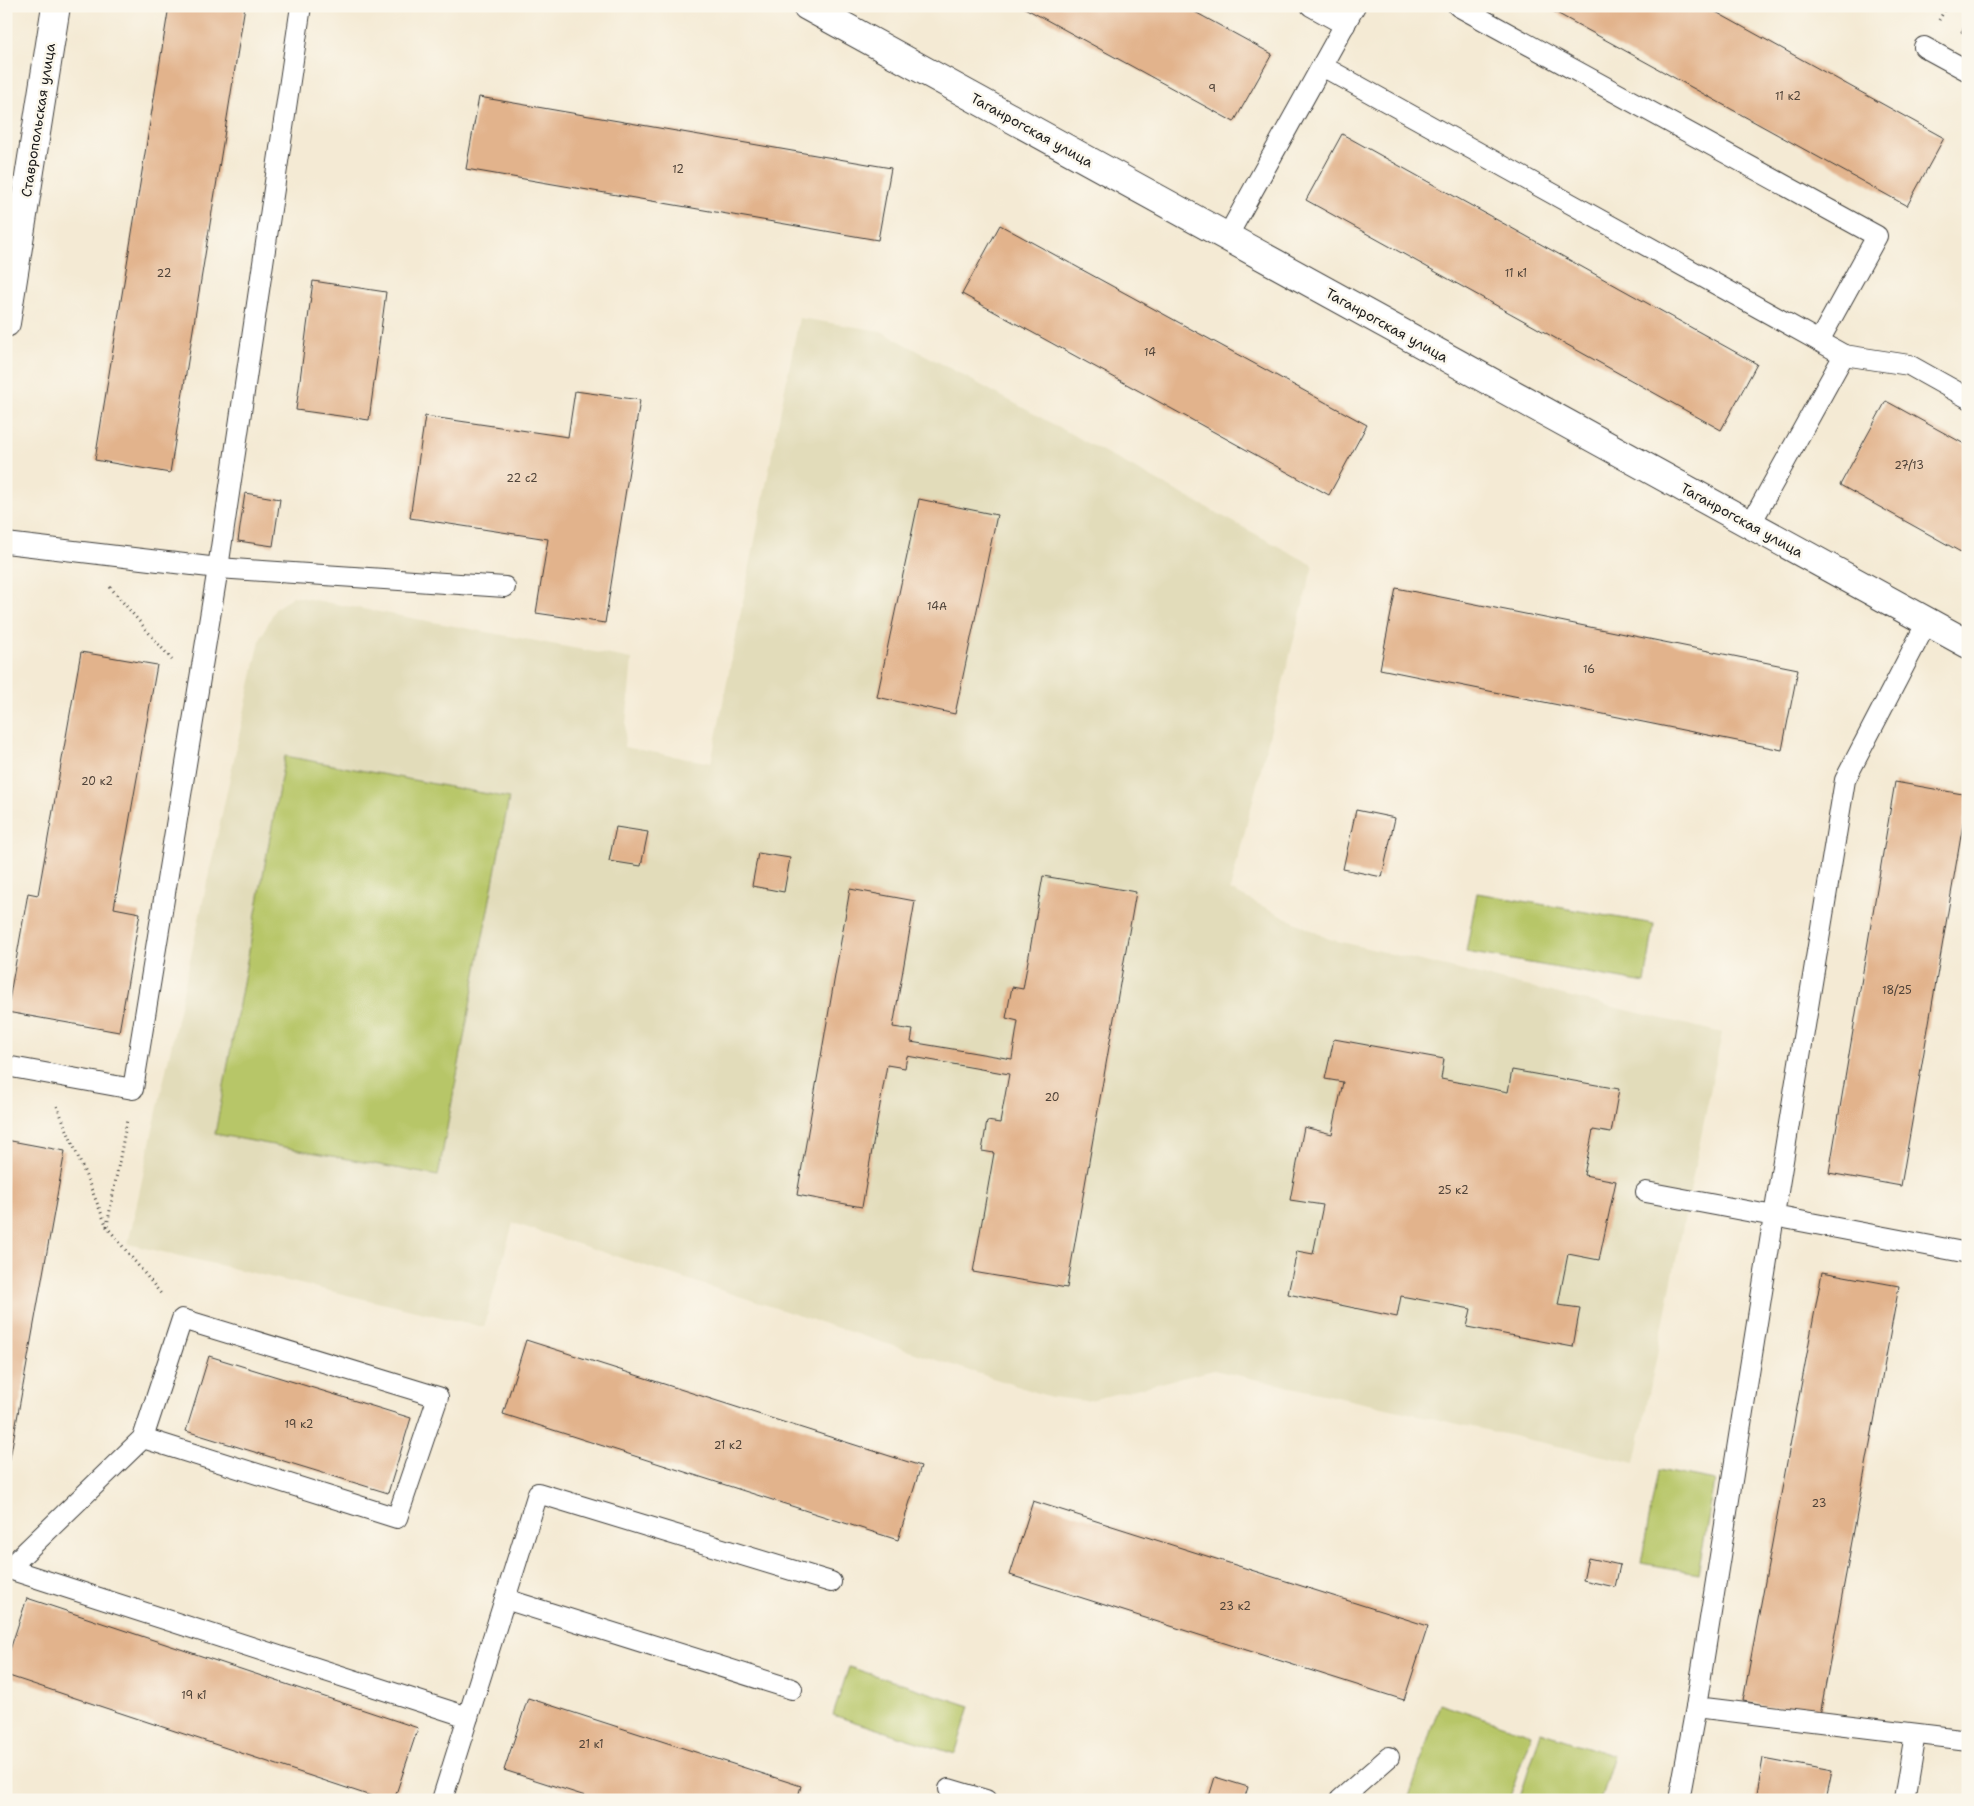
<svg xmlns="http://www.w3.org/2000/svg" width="1974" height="1806" font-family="'Shantell Sans',sans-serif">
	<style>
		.built { fill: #e2dcba }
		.green { fill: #b7c668; stroke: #6a7142 }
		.building { fill: #e2b38c }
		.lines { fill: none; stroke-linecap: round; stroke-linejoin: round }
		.service-casing { stroke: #3c3b38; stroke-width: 22 }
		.minor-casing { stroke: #3c3b38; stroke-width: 30 }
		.secondary-casing { stroke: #3c3b38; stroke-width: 30 }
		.path { stroke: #3c3b38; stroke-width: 3; stroke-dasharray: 1 4; stroke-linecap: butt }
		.service { stroke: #fff; stroke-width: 20 }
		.minor { stroke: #fff; stroke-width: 28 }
		.secondary { stroke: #fff; stroke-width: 28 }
		.labels { text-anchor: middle; stroke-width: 5; stroke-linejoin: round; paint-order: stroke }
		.number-label { font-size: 11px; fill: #4e4238 }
		.street-label { font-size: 14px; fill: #1c1c1c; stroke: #fbf7ec }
	</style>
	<rect width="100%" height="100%" fill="#fbf7ec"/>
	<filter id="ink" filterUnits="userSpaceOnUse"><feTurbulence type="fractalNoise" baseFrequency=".02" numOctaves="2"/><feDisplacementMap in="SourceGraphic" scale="10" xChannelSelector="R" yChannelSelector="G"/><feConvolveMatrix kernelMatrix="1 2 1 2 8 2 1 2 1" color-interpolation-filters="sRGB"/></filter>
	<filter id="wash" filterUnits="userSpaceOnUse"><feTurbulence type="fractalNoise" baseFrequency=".0096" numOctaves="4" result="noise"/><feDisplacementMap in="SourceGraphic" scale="20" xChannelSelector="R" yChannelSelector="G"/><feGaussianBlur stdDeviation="1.12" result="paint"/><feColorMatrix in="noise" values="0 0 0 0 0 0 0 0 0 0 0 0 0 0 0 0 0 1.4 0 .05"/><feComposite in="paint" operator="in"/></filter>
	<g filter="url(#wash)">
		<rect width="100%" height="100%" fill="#f4ead4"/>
		<polygon class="built" points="799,318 881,331 1313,565 1230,890 1329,939 1722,1033 1635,1463 1214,1370 1086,1401 1051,1397 513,1223 484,1327 128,1244 260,640 275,609 293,596 632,659 624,747 711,763"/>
		<g class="green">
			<polygon points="285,756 509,798 438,1176 215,1134"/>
			<polygon points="1477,893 1654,924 1645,983 1466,952"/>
			<polygon points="1658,1470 1715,1481 1698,1573 1641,1563"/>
			<polygon points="849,1667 970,1706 955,1754 833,1715"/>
			<polygon points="1440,1703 1531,1734 1509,1800 1408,1800"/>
			<polygon points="1541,1732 1614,1756 1600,1800 1519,1800"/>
		</g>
		<g id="blocks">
			<g class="building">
				<polygon points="169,6 245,6 170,473 95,460"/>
				<polygon points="1021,6 1184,6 1272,54 1234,122"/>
				<polygon points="1544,6 1705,6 1944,138 1907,206"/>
				<polygon points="1968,20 1968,36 1961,32"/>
				<polygon points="479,97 891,168 878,240 466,169"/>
				<polygon points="1342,134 1757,364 1721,430 1306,200"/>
				<polygon points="1000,225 1367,425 1329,495 962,294"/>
				<polygon points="313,281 386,292 369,420 296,410"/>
				<polygon points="575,391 640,400 605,623 536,613 548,539 410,518 425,416 568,437"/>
				<polygon points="1886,401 1968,446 1968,556 1840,485"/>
				<polygon points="245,493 280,499 273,546 238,541"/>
				<polygon points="919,499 997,515 955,714 877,697"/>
				<polygon points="1396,588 1798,669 1782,750 1380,669"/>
				<polygon points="81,652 157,665 114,908 140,913 119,1032 7,1012 28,893 38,895"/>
				<polygon points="1895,782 1968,795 1901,1186 1829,1173"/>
				<polygon points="1356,810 1395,818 1382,877 1343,869"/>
				<polygon points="616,827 648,832 641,866 609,861"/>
				<polygon points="758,853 790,858 784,892 752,886"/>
				<polygon points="1043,876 1136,892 1067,1288 973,1272 994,1153 982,1151 987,1121 1000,1123 1009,1074 907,1056 905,1068 887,1065 862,1207 797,1195 850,889 915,901 893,1027 913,1030 911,1042 1012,1059 1018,1021 1006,1018 1012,987 1023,989"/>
				<polygon points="1334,1039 1444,1059 1441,1079 1508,1092 1512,1070 1619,1089 1611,1133 1593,1130 1584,1175 1616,1181 1599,1260 1568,1254 1558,1305 1580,1308 1573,1347 1467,1327 1471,1309 1401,1296 1397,1317 1288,1294 1297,1251 1313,1254 1323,1205 1290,1200 1304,1127 1332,1134 1343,1082 1325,1079"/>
				<polygon points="6,1140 65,1151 7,1475 6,1475"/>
				<polygon points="1822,1272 1899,1286 1820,1715 1743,1701"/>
				<polygon points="526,1340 921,1466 898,1540 503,1414"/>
				<polygon points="209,1356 411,1418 388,1493 186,1431"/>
				<polygon points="1033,1501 1428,1626 1404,1700 1010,1575"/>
				<polygon points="1588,1558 1620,1565 1615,1587 1583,1580"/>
				<polygon points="27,1598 418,1728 394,1800 383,1800 6,1675 6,1662"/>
				<polygon points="528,1698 801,1786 797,1800 598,1800 504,1770"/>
				<polygon points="1763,1758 1832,1771 1826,1800 1756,1800"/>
				<polygon points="1215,1777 1248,1787 1244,1800 1208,1800"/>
			</g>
		</g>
	</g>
	<g filter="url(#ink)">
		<use href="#blocks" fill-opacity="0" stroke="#3c3b38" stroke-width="1"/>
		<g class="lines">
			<defs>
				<g id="service">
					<polyline points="1311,6 1345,25"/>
					<polyline points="1458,6 1877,236 1819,341"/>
					<polyline points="1924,47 1968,71"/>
					<polyline points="1322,66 1844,355 1750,525"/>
					<polyline points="1227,237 1355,6"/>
					<polyline points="1844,355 1909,365 1968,398"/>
					<polyline points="6,543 218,568 505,587"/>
					<polyline points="1927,622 1845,780 1774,1216 1968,1253"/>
					<polyline points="6,1066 133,1089 218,568 301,6"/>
					<polyline points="1646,1192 1774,1216 1696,1707"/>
					<polyline points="6,1568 468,1717"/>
					<polyline points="9,1568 143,1438 397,1518 438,1397 182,1319 143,1438"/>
					<polyline points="505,1599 538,1493 831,1582"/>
					<polyline points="949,1789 986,1800"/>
					<polyline points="442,1800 505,1599 792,1689"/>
					<polyline points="1340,1800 1389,1757"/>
					<polyline points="1679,1800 1696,1707 1968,1740"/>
					<polyline points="1904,1800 1915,1734"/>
				</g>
				<polyline id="minor" points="807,6 1968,644"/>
				<polyline id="secondary" points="6,323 56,6"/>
			</defs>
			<use href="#service" class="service-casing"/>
			<use href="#minor" class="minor-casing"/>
			<use href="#secondary" class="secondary-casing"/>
			<g class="path">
				<polyline points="1939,20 1947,6"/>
				<polyline points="110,587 172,660"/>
				<polyline points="57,1106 107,1227 162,1295"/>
				<polyline points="107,1226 127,1120"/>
			</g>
			<use href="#service" class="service"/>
			<use href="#minor" class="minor"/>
			<use href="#secondary" class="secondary"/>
		</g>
	</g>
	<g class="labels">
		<g class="number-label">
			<text x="1212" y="92">9</text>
			<text x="1788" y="100">11 к2</text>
			<text x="678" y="173">12</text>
			<text x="164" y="277">22</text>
			<text x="1516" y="277">11 к1</text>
			<text x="1150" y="356">14</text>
			<text x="1909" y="469">27/13</text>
			<text x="522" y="482">22 с2</text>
			<text x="937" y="610">14А</text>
			<text x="1589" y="673">16</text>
			<text x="97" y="785">20 к2</text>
			<text x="1897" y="994">18/25</text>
			<text x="1052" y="1101">20</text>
			<text x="1453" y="1194">25 к2</text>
			<text x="299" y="1428">19 к2</text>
			<text x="728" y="1449">21 к2</text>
			<text x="1819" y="1507">23</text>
			<text x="1235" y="1610">23 к2</text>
			<text x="194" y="1699">19 к1</text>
			<text x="591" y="1748">21 к1</text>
		</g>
		<g class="street-label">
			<text transform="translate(38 120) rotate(-81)" y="5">Ставропольская улица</text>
			<text transform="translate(1032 130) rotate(29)" y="5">Таганрогская улица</text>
			<text transform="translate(1387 325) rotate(29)" y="5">Таганрогская улица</text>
			<text transform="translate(1742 520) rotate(29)" y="5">Таганрогская улица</text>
		</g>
	</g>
	<rect width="1974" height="1806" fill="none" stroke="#fbf7ec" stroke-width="25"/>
</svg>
